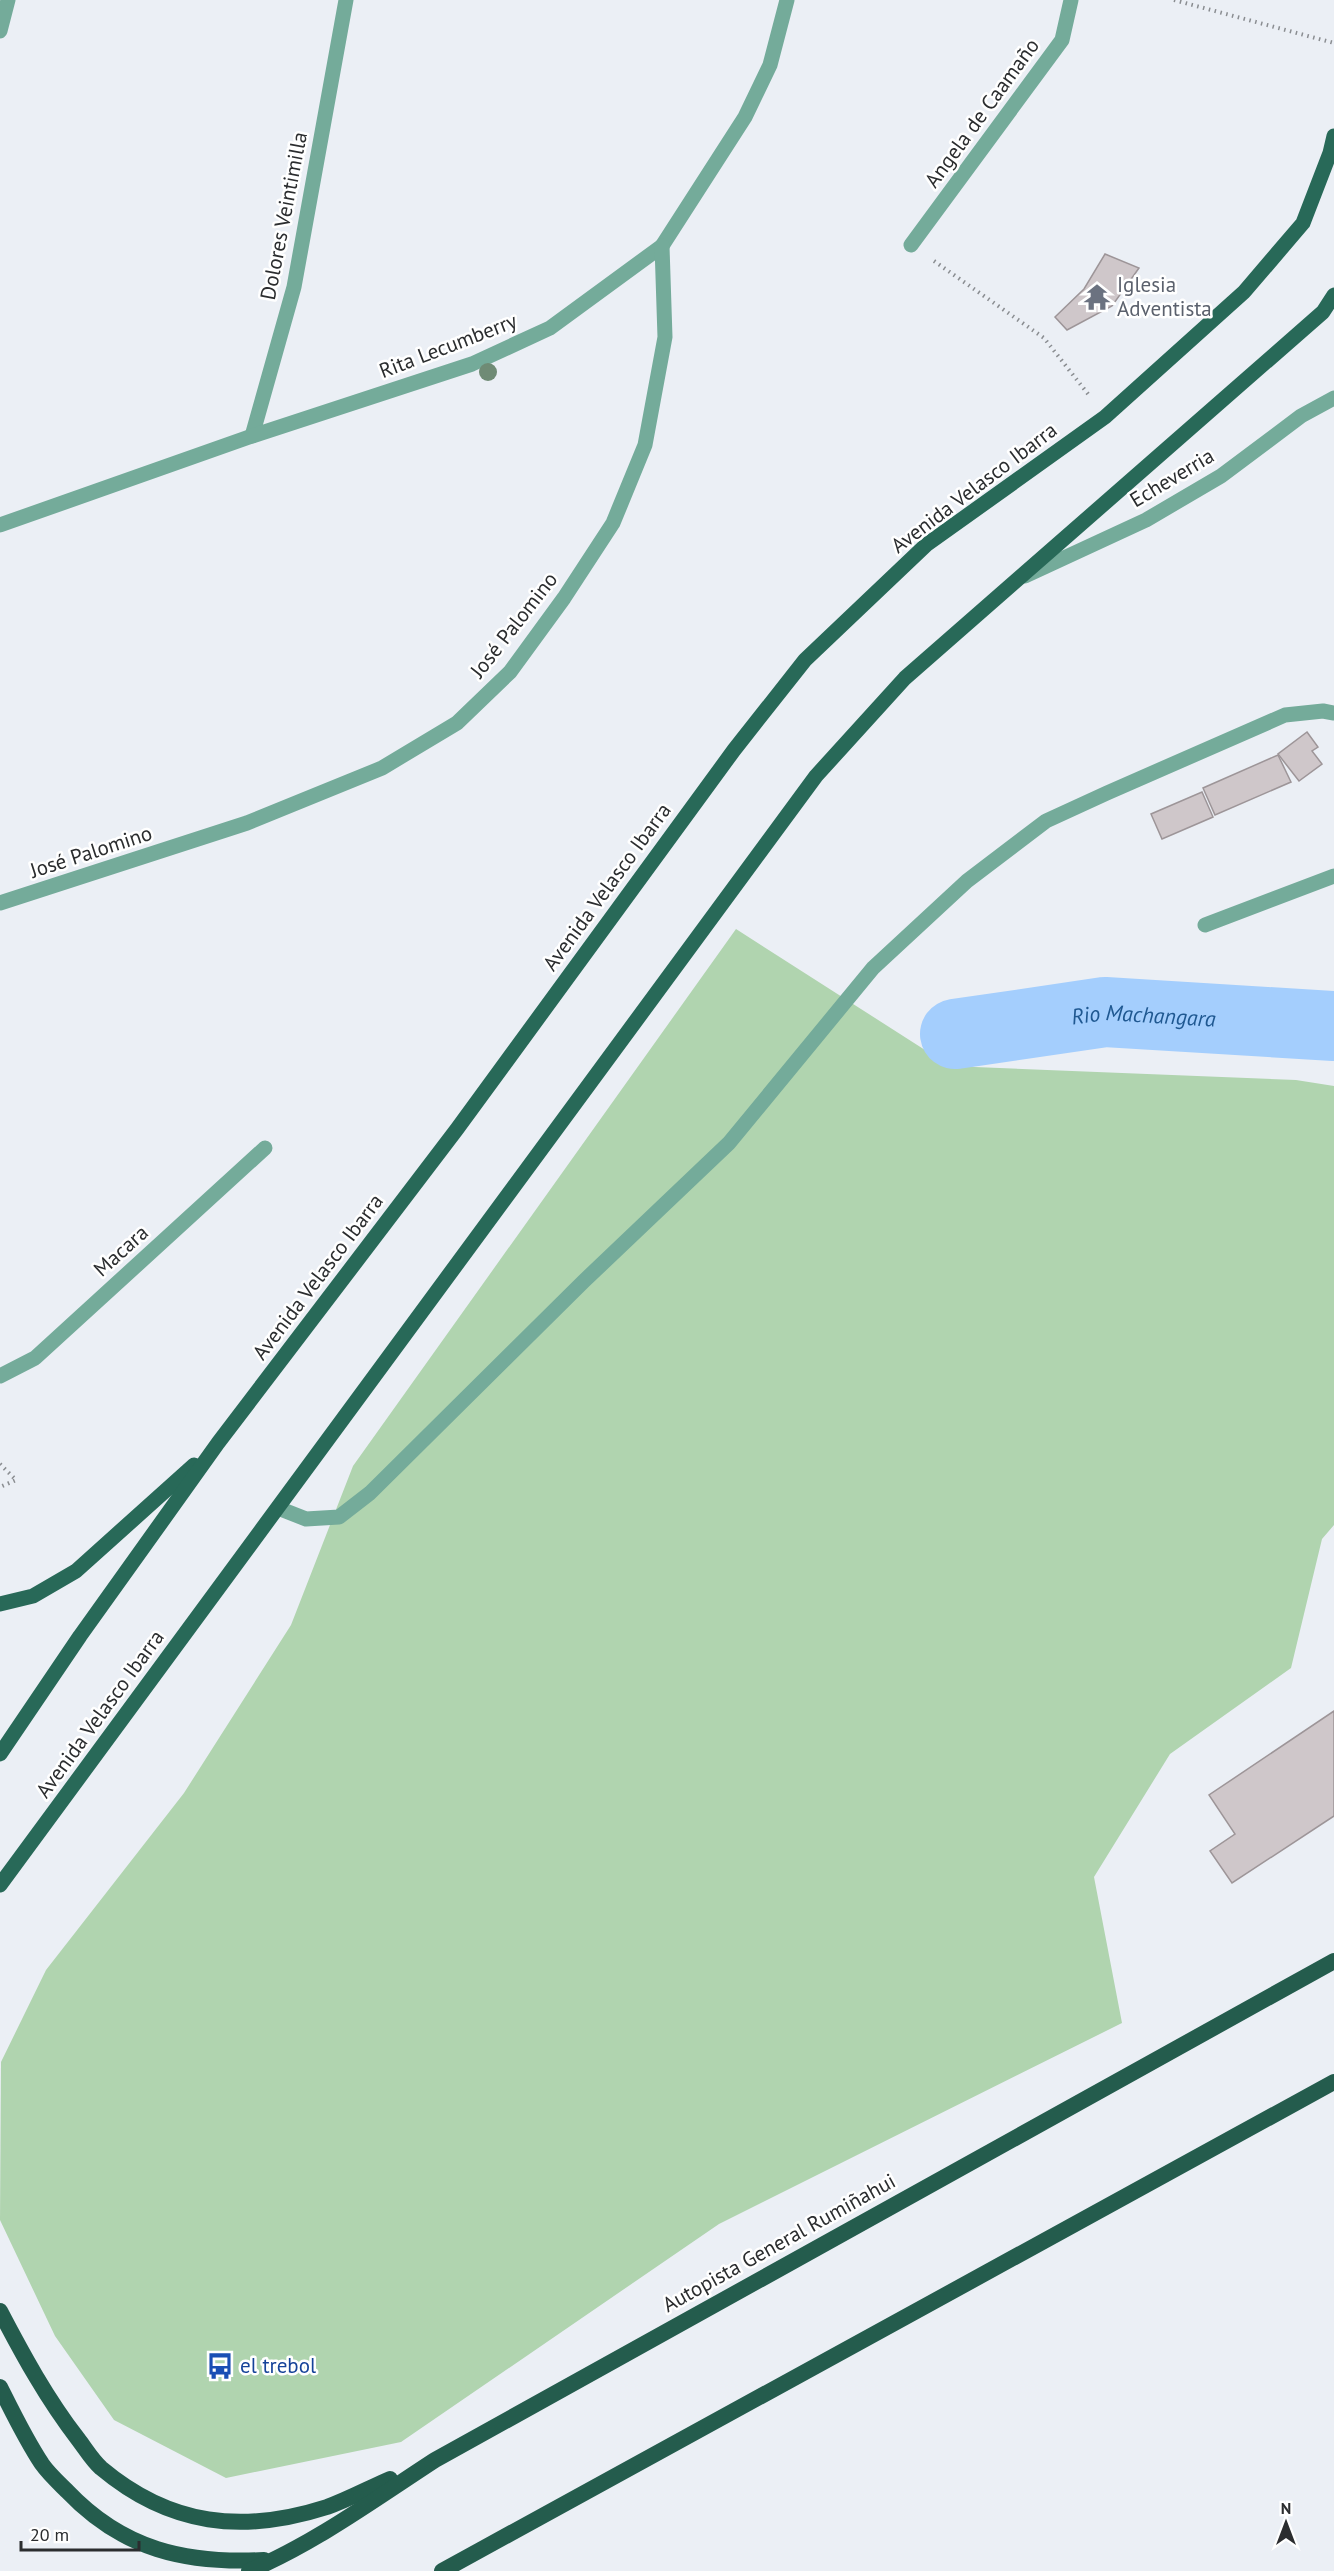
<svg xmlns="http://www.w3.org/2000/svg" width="1334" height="2571" font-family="'PT Sans',sans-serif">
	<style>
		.green { fill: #b0d4af }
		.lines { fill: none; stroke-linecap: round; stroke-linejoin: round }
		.river { stroke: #a4cefd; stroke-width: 70 }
		.building { fill: #cfc7ca; stroke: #9d9598; stroke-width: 1.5 }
		.path { stroke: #8a8d91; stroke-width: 4; stroke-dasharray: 1.5 4.5; stroke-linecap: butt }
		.service { stroke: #74ab9a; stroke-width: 15 }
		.minor { stroke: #74ab9a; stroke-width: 15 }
		.primary { stroke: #286958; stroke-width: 15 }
		.trunk { stroke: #245c4d; stroke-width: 16 }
		.tree { fill: #6f8b75 }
		.labels { text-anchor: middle; stroke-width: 5; stroke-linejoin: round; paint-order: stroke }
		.street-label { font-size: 21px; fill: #2b2d2f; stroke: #fff }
		.worship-label { font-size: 21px; fill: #5b616d; stroke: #fff; text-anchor: start }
		.transit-label { font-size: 21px; fill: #164399; stroke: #fff; text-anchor: start }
		.water-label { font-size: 22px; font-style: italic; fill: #1f5891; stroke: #fff }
	</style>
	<rect width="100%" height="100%" fill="#ebeff5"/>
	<polygon class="green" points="736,929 950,1066 1296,1080 1334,1086 1334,1525 1322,1539 1291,1668 1170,1754 1094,1877 1122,2023 719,2224 401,2442 226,2478 114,2420 55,2336 0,2220 1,2062 46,1970 184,1793 291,1625 353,1466"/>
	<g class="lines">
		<path class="river" id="s1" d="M 955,1034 L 1105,1012 L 1334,1026"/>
	</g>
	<g class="building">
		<polygon points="1105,254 1139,268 1112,306 1067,330 1055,317 1084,289"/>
		<polygon points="1307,732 1318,747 1312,751 1322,764 1299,781 1278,754"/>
		<polygon points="1278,755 1291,782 1215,815 1203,788"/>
		<polygon points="1202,792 1213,817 1162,839 1151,814"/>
		<polygon points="1334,1711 1334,1816 1232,1883 1210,1851 1235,1834 1209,1795"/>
	</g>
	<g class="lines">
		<g class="path">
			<polyline points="1174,0 1334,43"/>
			<polyline points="934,261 1044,338 1088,394"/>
			<polyline points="0,1464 16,1480 0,1487"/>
		</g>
		<g class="service">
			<polyline points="1205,925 1334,876"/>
			<polyline points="278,1508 306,1519 339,1517 370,1493 584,1281 729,1143 873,968 967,881 1046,821 1107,793 1285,715 1323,711 1334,713"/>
		</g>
		<g class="minor">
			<polyline points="0,31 8,0"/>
			<polyline points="911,245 1062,40 1071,0"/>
			<polyline points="252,436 294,287 346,0"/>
			<polyline points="0,525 252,436 472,364 550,328 662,246 745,117 770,65 787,0"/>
			<polyline points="1025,576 1146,520 1221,476 1301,416 1334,398"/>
			<polyline points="0,903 247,823 382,768 457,723 510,672 564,598 613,523 645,445 665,337 662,246"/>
			<polyline points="0,1376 35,1358 265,1148"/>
		</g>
		<g class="primary">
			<polyline points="0,1604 33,1596 76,1571 194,1465"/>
			<polyline points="0,1754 80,1636 218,1443 457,1129 734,750 805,660 926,545 1105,417 1244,292 1303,223 1330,153 1334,136"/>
			<polyline points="0,1885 816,776 905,678 1323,312 1334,295"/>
		</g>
		<g class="trunk">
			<path d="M 0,2311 C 23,2355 47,2399 78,2439 C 85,2448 92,2460 101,2468 C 170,2526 243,2534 327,2507 C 349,2499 369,2488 390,2479"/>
			<path d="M 0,2387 C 13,2413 26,2440 42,2464 C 49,2474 59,2483 67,2491 C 123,2550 186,2564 264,2560"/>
			<path d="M 249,2571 C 315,2543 375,2499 435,2460 L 1334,1961"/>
			<polyline points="442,2571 1334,2082"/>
		</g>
	</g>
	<circle class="tree" cx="488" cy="372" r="9"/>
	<defs>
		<symbol id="temple-bare" viewBox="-9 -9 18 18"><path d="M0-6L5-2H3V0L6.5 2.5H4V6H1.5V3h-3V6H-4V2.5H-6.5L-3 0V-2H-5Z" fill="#6b7280" stroke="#fff" stroke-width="2.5" paint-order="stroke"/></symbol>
		<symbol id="bus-bare" viewBox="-9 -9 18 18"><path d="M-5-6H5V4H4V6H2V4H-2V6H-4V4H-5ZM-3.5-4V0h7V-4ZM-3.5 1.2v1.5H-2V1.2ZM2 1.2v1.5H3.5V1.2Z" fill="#1a4fb4" stroke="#fff" stroke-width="2.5" paint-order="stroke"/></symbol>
	</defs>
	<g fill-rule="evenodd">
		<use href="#temple-bare" x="1078" y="278" width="38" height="38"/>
		<use href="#bus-bare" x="201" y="2347" width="38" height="38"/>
	</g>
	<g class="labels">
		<g class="street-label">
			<text transform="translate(982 113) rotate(-54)" y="7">Angela de Caamaño</text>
			<text transform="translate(284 216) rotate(-79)" y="7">Dolores Veintimilla</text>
			<text transform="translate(448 346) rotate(-21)" y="7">Rita Lecumberry</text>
			<text transform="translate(1172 478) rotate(-31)" y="7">Echeverria</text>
			<text transform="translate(974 488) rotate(-37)" y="7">Avenida Velasco Ibarra</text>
			<text transform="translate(514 625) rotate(-52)" y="7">José Palomino</text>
			<text transform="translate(91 852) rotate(-18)" y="7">José Palomino</text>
			<text transform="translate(607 887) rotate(-54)" y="7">Avenida Velasco Ibarra</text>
			<text transform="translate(121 1251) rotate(-42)" y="7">Macara</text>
			<text transform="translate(318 1277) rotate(-53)" y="7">Avenida Velasco Ibarra</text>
			<text transform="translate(100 1714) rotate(-54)" y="7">Avenida Velasco Ibarra</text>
			<text transform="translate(779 2243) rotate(-29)" y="7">Autopista General Rumiñahui</text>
		</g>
		<g class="worship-label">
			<text x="1117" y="292">Iglesia<tspan x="1117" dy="24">Adventista</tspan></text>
		</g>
		<g class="transit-label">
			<text x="240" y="2373">el trebol</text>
		</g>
		<g class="water-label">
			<text dy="8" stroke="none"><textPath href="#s1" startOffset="190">Rio Machangara</textPath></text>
		</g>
	</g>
	<g transform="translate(1286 2523)" stroke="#ffffff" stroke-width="4.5" paint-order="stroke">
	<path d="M0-4.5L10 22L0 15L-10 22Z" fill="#2b2d2f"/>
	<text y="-9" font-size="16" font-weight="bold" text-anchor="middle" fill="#2b2d2f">N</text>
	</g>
	<path d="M21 2541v9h118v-9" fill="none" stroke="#2b2d2f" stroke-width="3"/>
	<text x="30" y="2541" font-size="18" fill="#2b2d2f" stroke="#ffffff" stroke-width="4.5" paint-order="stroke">20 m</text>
</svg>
